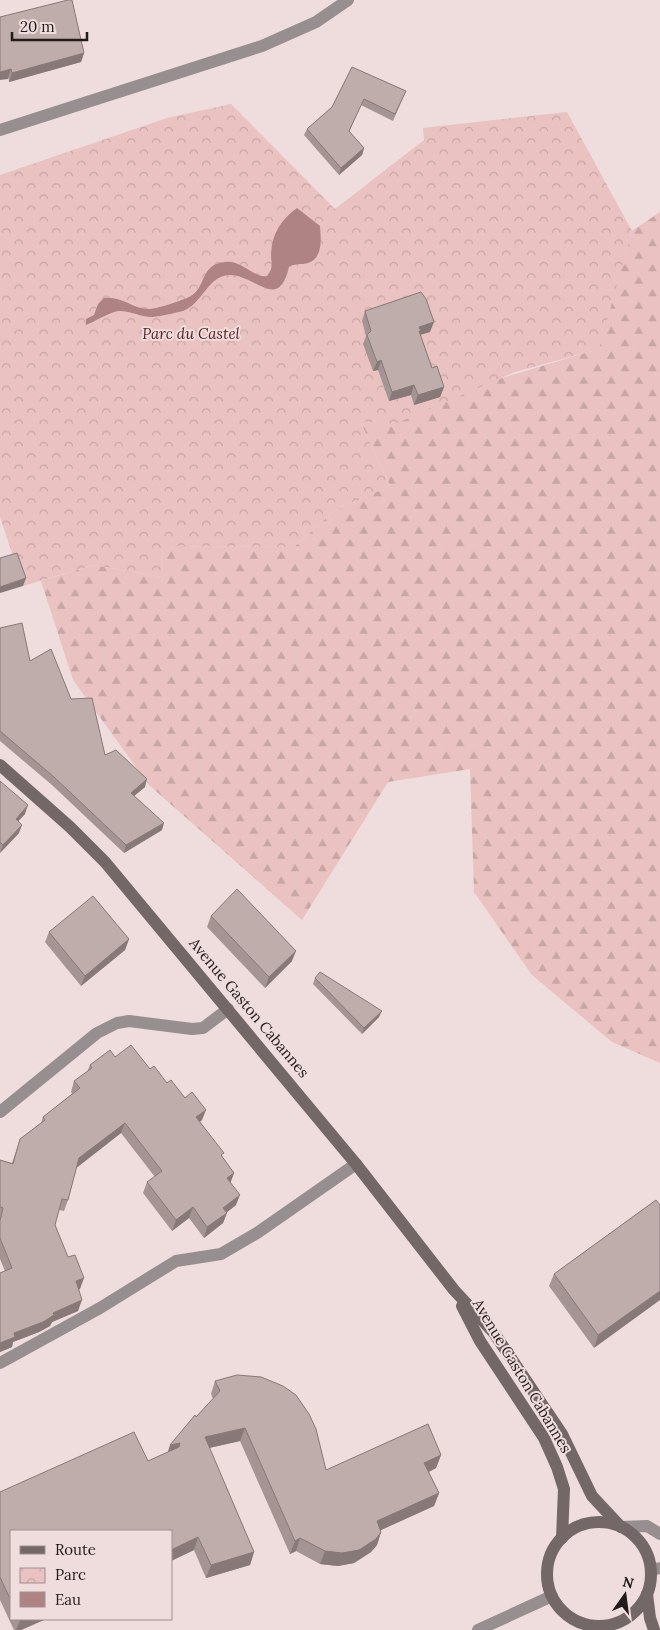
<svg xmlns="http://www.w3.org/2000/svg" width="660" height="1630" font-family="Lora,serif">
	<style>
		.forest { fill: url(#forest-firs) }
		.park { fill: url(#park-crowns) }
		.water { fill: #af8383 }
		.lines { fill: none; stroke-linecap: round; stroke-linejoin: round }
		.minor { stroke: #978f8f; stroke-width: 12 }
		.tertiary { stroke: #978f8f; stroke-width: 12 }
		.secondary { stroke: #736867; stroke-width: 12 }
		.wall { fill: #a49594 }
		.shaded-wall { fill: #867978 }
		.building { fill: #bfadac; stroke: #867978 }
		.labels { text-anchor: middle; stroke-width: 4; stroke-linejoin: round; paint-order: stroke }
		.park-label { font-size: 15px; font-style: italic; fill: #571e22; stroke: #efdcdc }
		.street-label { font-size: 15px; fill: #211b1b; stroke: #efdcdc }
	</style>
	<defs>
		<pattern id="forest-firs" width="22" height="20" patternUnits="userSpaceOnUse" patternTransform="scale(1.25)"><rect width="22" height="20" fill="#eac2c2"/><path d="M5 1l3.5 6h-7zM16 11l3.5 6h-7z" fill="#c8a6a6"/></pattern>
		<pattern id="park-crowns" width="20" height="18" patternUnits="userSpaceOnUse" patternTransform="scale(1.25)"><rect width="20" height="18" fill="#eac2c2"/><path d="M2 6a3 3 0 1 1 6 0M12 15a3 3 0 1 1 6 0" fill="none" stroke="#c8a6a6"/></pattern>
	</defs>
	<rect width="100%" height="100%" fill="#efdcdc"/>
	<polygon class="forest" points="660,212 660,1063 612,1042 532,975 474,892 470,769 388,782 302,920 149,785 73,680 41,581 94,565 162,577 163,546 294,547 335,510 390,486 360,421 598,349 632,231"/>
	<polygon class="park" points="231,104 335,209 424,140 423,128 567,112 632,231 599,349 515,372 395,424 360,421 390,486 335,510 294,547 163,546 162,577 94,565 23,586 0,517 0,175 167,118"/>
	<path class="water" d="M 297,208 L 320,226 C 321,239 323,258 308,263 C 301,265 295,263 289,267 C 278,313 255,274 229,275 C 208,276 203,302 185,310 C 181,312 157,317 152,317 C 141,317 129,310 118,311 C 108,313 96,321 86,325 L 86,319 L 94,315 L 98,304 L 104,298 C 122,296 133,309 148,309 C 157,309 181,301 189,297 C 207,289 199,264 225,262 C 242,260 255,279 267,276 C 274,268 271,263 271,254 C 272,233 281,220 297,208 Z"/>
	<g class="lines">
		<g class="minor">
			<polyline points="0,1112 97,1033 117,1023 129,1021 192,1029 203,1028 228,1009"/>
			<polyline points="0,1363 100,1308 176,1261 221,1254 257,1233 356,1164"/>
			<polyline points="478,1630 552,1596"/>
		</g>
		<g class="tertiary">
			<polyline points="0,130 262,46 316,22 348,0"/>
			<polyline points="621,1527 647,1526 660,1534"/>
			<polyline points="651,1570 660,1568"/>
		</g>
		<g class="secondary">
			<polyline points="0,765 70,827 105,862 356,1164 454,1290 494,1333 562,1434 592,1496 621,1527"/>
			<polyline points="462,1306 480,1341 544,1438 557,1467 564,1489 562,1538"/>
			<circle cx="599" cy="1574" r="52"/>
			<polyline points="647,1594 650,1618 654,1630"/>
		</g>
	</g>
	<g class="wall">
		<polygon points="0,17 84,53 81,62 9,82"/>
		<polygon points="352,67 406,91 393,121 361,105 349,132 364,148 362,155 339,175 304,135 307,129 332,107"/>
		<polygon points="365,311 430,332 420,335 432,368 444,387 440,397 414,405 411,395 389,401 378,370 373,371 363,344 366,336 362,321"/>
		<polygon points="0,628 30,661 71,699 105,755 145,787 134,796 162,830 124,853 52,785 0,741"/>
		<polygon points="0,781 25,814 18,821 19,833 0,853"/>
		<polygon points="211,916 292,961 265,988 207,927"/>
		<polygon points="49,932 129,939 125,950 81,986 45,942"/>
		<polygon points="315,978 379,1017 362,1034 313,984"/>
		<polygon points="115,1057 150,1069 167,1083 202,1120 200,1122 223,1158 234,1173 230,1183 236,1205 227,1212 223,1223 204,1238 189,1218 172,1231 143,1193 147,1182 155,1177 121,1133 76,1168 68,1200 64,1211 59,1210 55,1225 80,1289 79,1289 78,1311 52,1322 50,1326 39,1332 13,1342 12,1347 0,1352 0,1273 5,1271 0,1259 0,1160 12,1163 20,1139 41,1123 43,1117 72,1094 71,1092 74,1081 87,1072 90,1065"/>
		<polygon points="656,1200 594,1348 549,1286 554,1274"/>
		<polygon points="215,1381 326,1470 441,1455 436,1468 429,1472 439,1493 434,1506 381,1530 381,1532 377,1545 371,1552 354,1563 338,1566 320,1564 296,1551 290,1554 240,1441 209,1448 254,1552 250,1565 206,1578 194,1550 171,1561 171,1531 11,1531 11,1619 46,1619 21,1630 14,1630 0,1600 0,1492 148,1461 168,1452 196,1417 213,1399 211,1394"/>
	</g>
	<g class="shaded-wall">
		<polygon points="84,53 81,62 9,82 12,73"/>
		<polygon points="11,69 8,79 0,80 0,72"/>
		<polygon points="364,148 362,155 339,175 341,168"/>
		<polygon points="434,322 430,332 419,335 419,327"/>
		<polygon points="381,360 378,370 373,371 377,362"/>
		<polygon points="414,385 411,395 389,401 392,392"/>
		<polygon points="444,387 440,397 414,405 418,395"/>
		<polygon points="26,578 23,586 0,593 0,587"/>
		<polygon points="147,779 145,787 128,801 131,793"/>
		<polygon points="28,805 25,814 12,828 16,819"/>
		<polygon points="164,823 162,830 124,853 126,845"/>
		<polygon points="22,825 19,833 0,853 3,845"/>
		<polygon points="129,939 125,950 81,986 85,976"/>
		<polygon points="296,951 292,961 265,988 269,977"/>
		<polygon points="382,1011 379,1017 362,1034 364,1028"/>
		<polygon points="206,1110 202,1120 192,1128 196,1117"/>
		<polygon points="125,1123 121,1133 75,1169 79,1158"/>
		<polygon points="234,1173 230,1184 227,1178"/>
		<polygon points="240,1195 236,1205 221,1217 227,1213 223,1223 204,1238 207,1227 223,1208"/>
		<polygon points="193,1207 189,1218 172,1231 176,1220"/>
		<polygon points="84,1278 80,1289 72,1292 76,1281"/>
		<polygon points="660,1291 660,1300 594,1348 598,1335"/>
		<polygon points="82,1300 78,1311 52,1322 50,1326 39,1332 13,1342 12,1347 0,1352 0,1343 14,1333 53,1313"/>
		<polygon points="245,1428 240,1441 200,1450 205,1437"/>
		<polygon points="180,1443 175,1456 166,1458 170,1445"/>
		<polygon points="441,1455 436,1468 420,1476 424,1463"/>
		<polygon points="439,1493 434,1506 372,1534 377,1521"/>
		<polygon points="381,1532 377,1545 371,1552 354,1563 338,1566 320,1564 325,1551"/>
		<polygon points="198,1537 194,1550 171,1561 171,1550"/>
		<polygon points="300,1538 296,1551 290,1554 295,1541"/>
		<polygon points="254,1552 250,1565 206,1578 211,1565"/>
		<polygon points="22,1619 46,1619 21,1630 16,1630 20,1620"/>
	</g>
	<g class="building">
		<polygon points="68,0 72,0 84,53 12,73 11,69 0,72 0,17"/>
		<polygon points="352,67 406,91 395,114 364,99 349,131 364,148 341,168 307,129 332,107"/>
		<polygon points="421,292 426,299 434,322 419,327 421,331 419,331 432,368 437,366 444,387 418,395 414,385 392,392 381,360 377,362 367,335 371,331 365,311"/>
		<polygon points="17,553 26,578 0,587 0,558"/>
		<polygon points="22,623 30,661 51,649 71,699 92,698 105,755 116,750 147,779 131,793 164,823 126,845 54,777 0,731 0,628"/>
		<polygon points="0,781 28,805 16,819 22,825 3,845 0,842"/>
		<polygon points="237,889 296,951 269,977 211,916"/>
		<polygon points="93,896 129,939 85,976 49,932"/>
		<polygon points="320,972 382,1011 364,1028 315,978"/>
		<polygon points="131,1045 150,1069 154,1066 167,1083 171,1080 185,1098 192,1092 206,1110 196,1117 224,1153 221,1155 234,1173 227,1178 240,1195 223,1208 227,1213 207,1227 193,1207 176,1220 147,1182 162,1171 125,1123 79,1158 68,1200 62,1199 55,1225 68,1257 75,1255 84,1278 76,1281 82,1300 53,1313 54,1315 43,1322 14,1333 15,1337 0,1343 0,1273 12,1268 0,1238 0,1221 3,1208 0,1207 0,1160 13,1164 20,1139 45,1120 43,1117 80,1088 74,1081 92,1068 90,1065 110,1050 115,1057"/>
		<polygon points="656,1200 660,1205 660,1291 598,1335 554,1274"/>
		<polygon points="237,1375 261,1377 283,1386 296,1395 309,1414 316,1429 326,1470 428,1424 441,1455 424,1463 439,1493 377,1521 381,1532 376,1539 359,1550 342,1553 325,1551 300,1538 295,1541 245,1428 205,1437 254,1552 211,1565 198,1537 171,1550 171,1531 11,1531 11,1601 0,1577 0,1492 134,1432 148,1461 179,1447 180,1443 170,1445 195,1415 196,1417 220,1391 215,1381"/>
	</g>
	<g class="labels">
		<g class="park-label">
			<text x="191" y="339">Parc du Castel</text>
		</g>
		<g class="street-label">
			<text transform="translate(249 1008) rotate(50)" y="5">Avenue Gaston Cabannes</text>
			<text transform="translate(522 1376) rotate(59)" y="5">Avenue Gaston Cabannes</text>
		</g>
	</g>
	<rect x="10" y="1530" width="162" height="90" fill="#efdcdc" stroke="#9d8f8f"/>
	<rect x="20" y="1546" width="25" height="8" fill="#736867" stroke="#9d8f8f"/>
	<text x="55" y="1555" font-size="15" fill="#211b1b">Route</text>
	<rect x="20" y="1568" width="25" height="15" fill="url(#park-crowns)" stroke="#9d8f8f"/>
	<text x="55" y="1580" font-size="15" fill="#211b1b">Parc</text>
	<rect x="20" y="1592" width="25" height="15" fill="#af8383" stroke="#9d8f8f"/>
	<text x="55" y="1605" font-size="15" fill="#211b1b">Eau</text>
	<g transform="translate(625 1595) rotate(14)" stroke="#efdcdc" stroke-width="4" paint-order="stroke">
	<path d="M0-4L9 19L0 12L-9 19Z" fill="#211b1b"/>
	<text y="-8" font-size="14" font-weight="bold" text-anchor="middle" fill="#211b1b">N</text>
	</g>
	<path d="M12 32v8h75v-8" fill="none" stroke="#211b1b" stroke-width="2.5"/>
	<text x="20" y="32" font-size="15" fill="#211b1b" stroke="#efdcdc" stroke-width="4" paint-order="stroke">20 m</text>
</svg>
